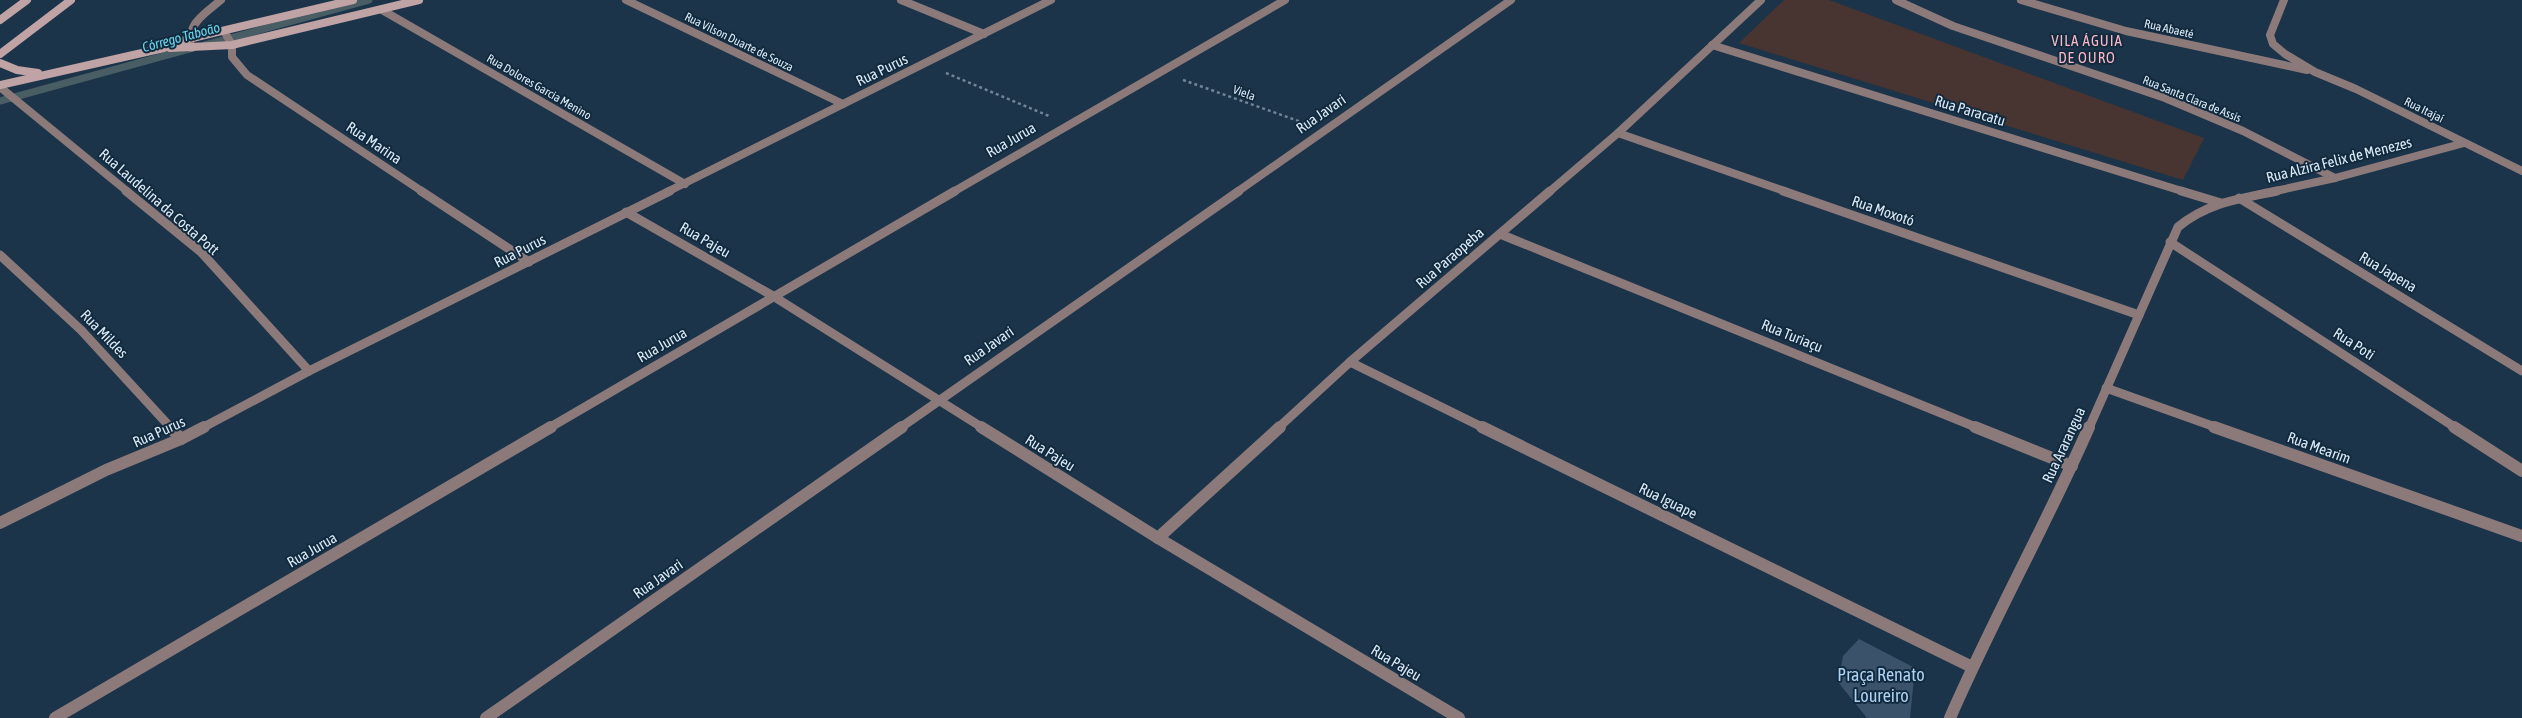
<svg xmlns="http://www.w3.org/2000/svg" width="2522" height="718" font-family="'Asap Condensed',sans-serif">
	<style>
		.education { fill: #483430 }
		.green { fill: #3a536a }
		.lines { fill: none; stroke-linecap: round; stroke-linejoin: round }
		.stream { stroke: #495d64; stroke-width: 7 }
		.path { stroke: #718596; stroke-width: 2.5; stroke-dasharray: 3 3; stroke-linecap: butt }
		.street-far2 { stroke: #8c7a7b; stroke-width: 8 }
		.street-far1 { stroke: #8c7a7b; stroke-width: 9 }
		.street { stroke: #8c7a7b; stroke-width: 12 }
		.secondary { stroke: #bfa3a5; stroke-width: 8 }
		.labels { text-anchor: middle; stroke-width: 4; stroke-linejoin: round; paint-order: stroke }
		.far-street-label { font-size: 12px; fill: #dbeaf7; stroke: #122a3e }
		.far-water-label { font-size: 14px; font-style: italic; fill: #6cd8ed; stroke: #122a3e }
		.far-quarter-label { font-size: 15px; letter-spacing: 1px; fill: #fab8c9; stroke: #122a3e }
		.street-label { font-size: 15px; fill: #dbeaf7; stroke: #122a3e }
		.near-park-label { font-size: 18px; fill: #add2f4; stroke: #122a3e }
	</style>
	<rect width="100%" height="100%" fill="#1c3449"/>
	<polygon class="education" points="1784,0 1829,0 2204,138 2183,180 1739,43"/>
	<polygon class="green" points="1859,639 1915,668 1910,718 1867,718 1838,682 1843,656"/>
	<g class="lines">
		<g class="stream">
			<polyline points="205,45 369,0"/>
			<polyline points="0,101 193,48"/>
		</g>
		<g class="path">
			<polyline points="946,73 1049,116"/>
			<polyline points="1183,80 1304,123"/>
		</g>
		<g class="street-far2">
			<polyline points="626,0 843,104"/>
			<polyline points="901,0 984,34"/>
			<polyline points="1896,0 1953,26 2165,98 2243,131 2335,178"/>
			<polyline points="2021,0 2126,31 2307,70"/>
			<polyline points="2284,0 2270,35 2273,44 2285,54 2315,72 2356,89 2522,171"/>
			<polyline points="382,10 685,184"/>
			<polyline points="224,31 232,45 232,57 247,75 423,192"/>
			<polyline points="1712,45 2185,192"/>
			<path d="M 191,48 C 186,24 204,14 221,0"/>
			<polyline points="0,87 128,192"/>
			<polyline points="1618,133 1787,192"/>
			<polyline points="667,192 1051,0"/>
			<polyline points="953,192 1285,0"/>
			<polyline points="1237,192 1511,0"/>
			<polyline points="1549,192 1618,133 1761,0"/>
			<polyline points="2271,192 2335,178 2464,143"/>
		</g>
		<g class="street-far1">
			<polyline points="126,191 201,252 309,371"/>
			<polyline points="421,191 529,262"/>
			<polyline points="1783,191 2139,315"/>
			<polyline points="2181,191 2221,203"/>
			<polyline points="2239,198 2522,371"/>
			<polyline points="626,212 773,296 983,428"/>
			<polyline points="1500,234 1978,428"/>
			<polyline points="2170,242 2456,428"/>
			<polyline points="0,255 81,330 171,428"/>
			<polyline points="1350,362 1484,428"/>
			<polyline points="2106,388 2218,428"/>
			<polyline points="202,428 309,371 670,191"/>
			<polyline points="549,428 955,191"/>
			<polyline points="900,428 1239,191"/>
			<polyline points="1278,428 1350,362 1550,191"/>
			<path d="M 2089,428 L 2178,227 C 2208,202 2240,199 2277,191"/>
		</g>
		<g class="street">
			<polyline points="170,427 181,439"/>
			<polyline points="981,427 1158,538 1459,718"/>
			<polyline points="1482,427 1972,667"/>
			<polyline points="1975,427 2072,466"/>
			<polyline points="2214,427 2522,536"/>
			<polyline points="2454,427 2522,471"/>
			<polyline points="0,523 106,470 181,439 204,427"/>
			<polyline points="1158,538 1280,427"/>
			<polyline points="55,718 551,427"/>
			<polyline points="486,718 902,427"/>
			<path d="M 1950,718 C 1993,619 2046,525 2089,427"/>
		</g>
		<g class="secondary">
			<polyline points="0,20 27,0"/>
			<polyline points="170,48 232,45 419,0"/>
			<polyline points="0,54 71,0"/>
			<polyline points="0,63 17,70 38,73"/>
			<polyline points="0,85 164,48 188,39 353,0"/>
		</g>
	</g>
	<g class="labels">
		<g class="far-street-label">
			<text transform="translate(2169 29) rotate(13)" y="4">Rua Abaeté</text>
			<text transform="translate(739 42) rotate(26)" y="4">Rua Vilson Duarte de Souza</text>
			<text transform="translate(539 87) rotate(30)" y="4">Rua Dolores Garcia Menino</text>
			<text transform="translate(1244 93) rotate(20)" y="4">Viela</text>
			<text transform="translate(2192 99) rotate(22)" y="4">Rua Santa Clara de Assis</text>
			<text transform="translate(2424 110) rotate(26)" y="4">Rua Itajaí</text>
		</g>
		<g class="far-water-label">
			<text transform="translate(181 37) rotate(-15)" y="5">Córrego Taboão</text>
		</g>
		<g class="far-quarter-label">
			<text x="2087" y="46">VILA ÁGUIA<tspan x="2087" dy="17">DE OURO</tspan></text>
		</g>
		<g class="street-label">
			<text transform="translate(882 70) rotate(-26)" y="5">Rua Purus</text>
			<text transform="translate(1970 111) rotate(17)" y="5">Rua Paracatu</text>
			<text transform="translate(1321 114) rotate(-35)" y="5">Rua Javari</text>
			<text transform="translate(1011 140) rotate(-30)" y="5">Rua Jurua</text>
			<text transform="translate(374 143) rotate(34)" y="5">Rua Marina</text>
			<text transform="translate(2339 160) rotate(-14)" y="5">Rua Alzira Felix de Menezes</text>
			<text transform="translate(159 202) rotate(41)" y="5">Rua Laudelina da Costa Pott</text>
			<text transform="translate(1883 211) rotate(19)" y="5">Rua Moxotó</text>
			<text transform="translate(705 240) rotate(30)" y="5">Rua Pajeu</text>
			<text transform="translate(520 251) rotate(-27)" y="5">Rua Purus</text>
			<text transform="translate(1450 258) rotate(-41)" y="5">Rua Paraopeba</text>
			<text transform="translate(2388 272) rotate(31)" y="5">Rua Japena</text>
			<text transform="translate(104 334) rotate(46)" y="5">Rua Mildes</text>
			<text transform="translate(1792 336) rotate(22)" y="5">Rua Turiaçu</text>
			<text transform="translate(2354 344) rotate(33)" y="5">Rua Poti</text>
			<text transform="translate(662 345) rotate(-30)" y="5">Rua Jurua</text>
			<text transform="translate(989 346) rotate(-35)" y="5">Rua Javari</text>
			<text transform="translate(159 432) rotate(-24)" y="5">Rua Purus</text>
			<text transform="translate(2064 445) rotate(-65)" y="5">Rua Ararangua</text>
			<text transform="translate(2319 448) rotate(20)" y="5">Rua Mearim</text>
			<text transform="translate(1050 453) rotate(32)" y="5">Rua Pajeu</text>
			<text transform="translate(1668 501) rotate(26)" y="5">Rua Iguape</text>
			<text transform="translate(312 550) rotate(-30)" y="5">Rua Jurua</text>
			<text transform="translate(658 579) rotate(-35)" y="5">Rua Javari</text>
			<text transform="translate(1396 663) rotate(31)" y="5">Rua Pajeu</text>
		</g>
		<g class="near-park-label">
			<text x="1881" y="681">Praça Renato<tspan x="1881" dy="21">Loureiro</tspan></text>
		</g>
	</g>
</svg>
